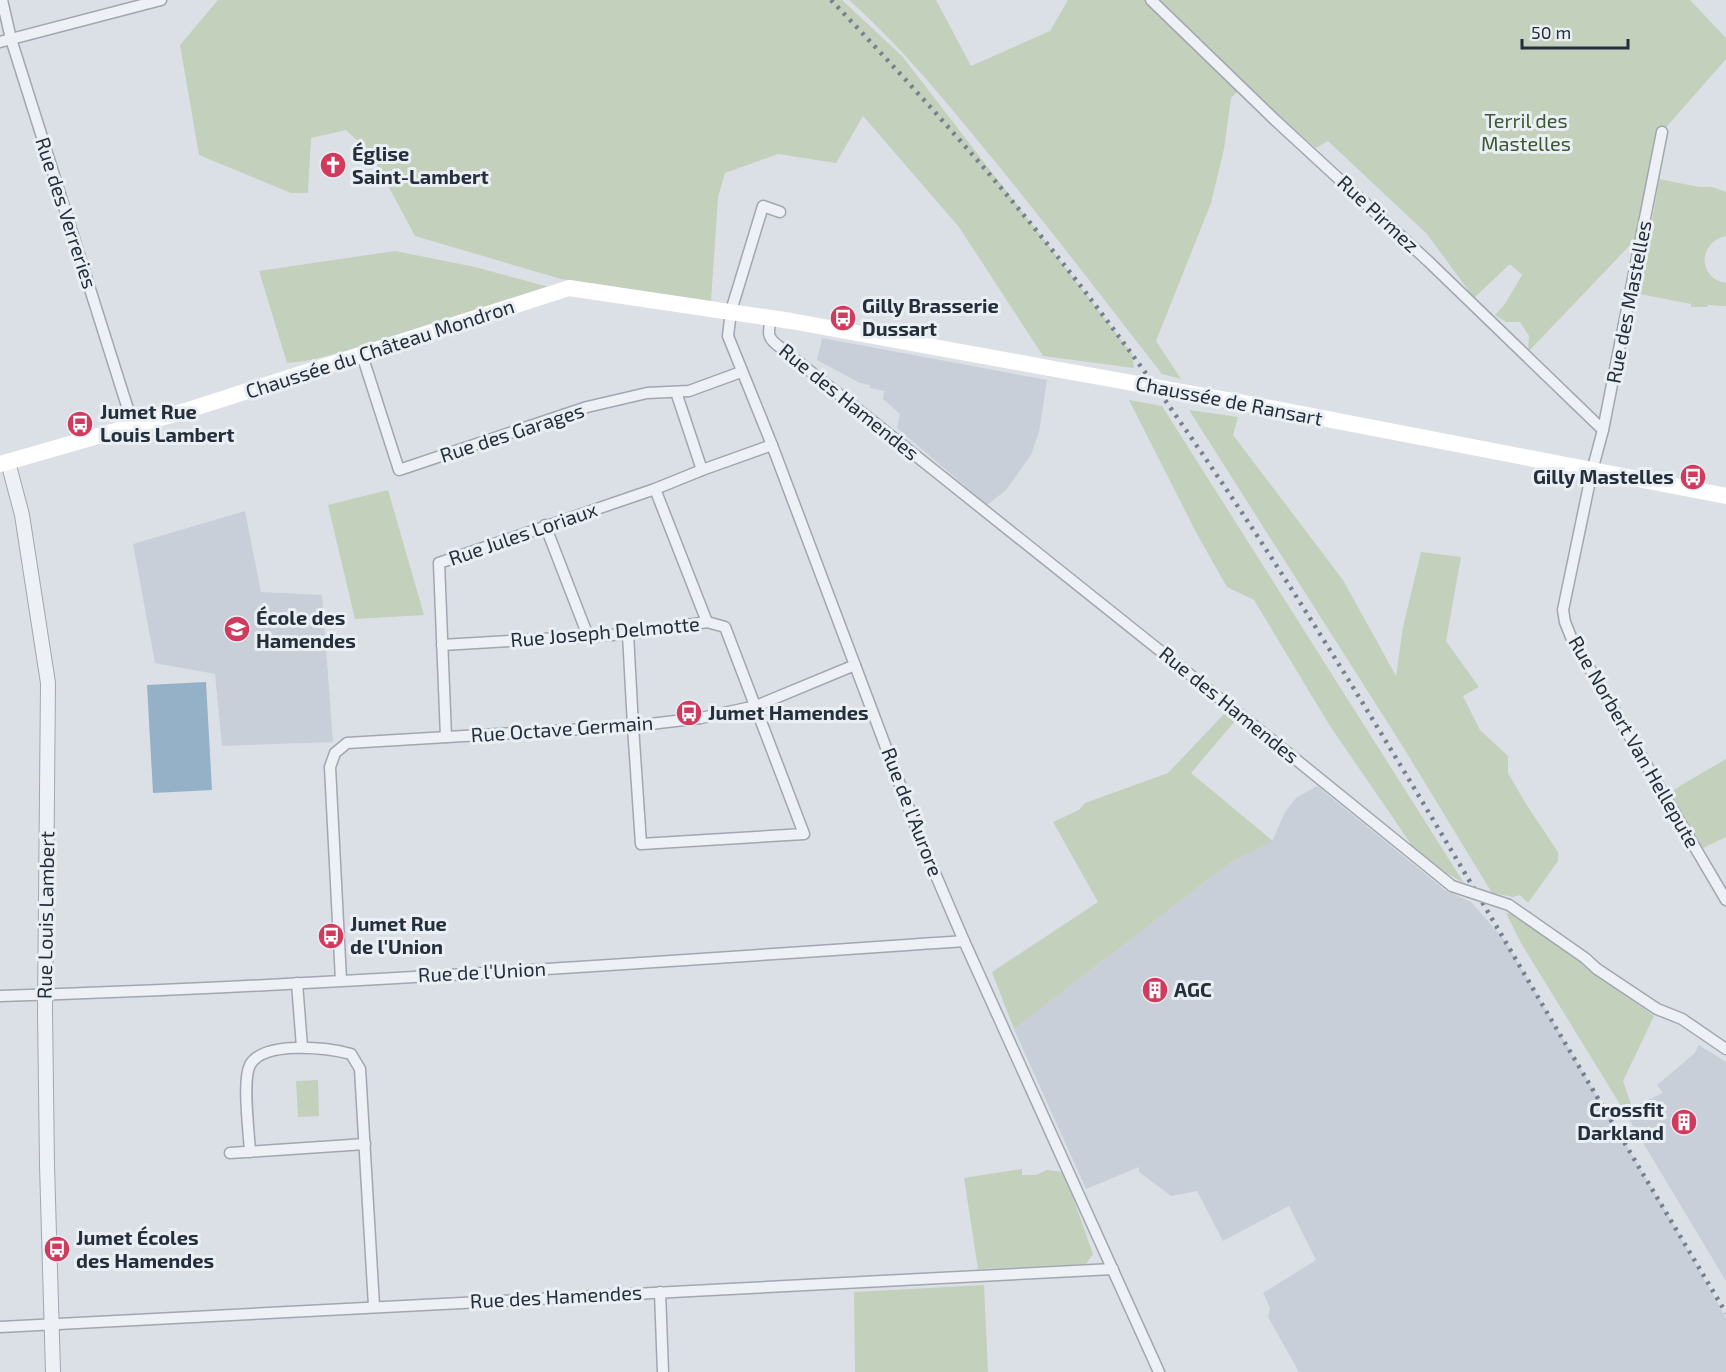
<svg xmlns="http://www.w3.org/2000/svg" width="1726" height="1372" font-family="'Exo 2',sans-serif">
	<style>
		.built { fill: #c9cfd8 }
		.green { fill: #c2d0bc }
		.water { fill: #94b1c8 }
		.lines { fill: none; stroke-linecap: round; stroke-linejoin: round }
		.minor-casing { stroke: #a1a7b0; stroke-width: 13 }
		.tertiary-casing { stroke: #a1a7b0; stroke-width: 16 }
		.minor { stroke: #edf0f4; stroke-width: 10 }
		.tertiary { stroke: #edf0f4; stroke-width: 14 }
		.secondary { stroke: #fff; stroke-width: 16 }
		.rail { stroke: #748190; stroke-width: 4.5; stroke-dasharray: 3 6; stroke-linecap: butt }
		.minor-bridge-casing { stroke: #a1a7b0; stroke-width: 13; stroke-linecap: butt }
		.minor-bridge { stroke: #edf0f4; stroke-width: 10 }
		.secondary-bridge { stroke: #fff; stroke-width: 16 }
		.labels { text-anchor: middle; stroke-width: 6; stroke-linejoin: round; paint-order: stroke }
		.park-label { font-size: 20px; fill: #3c5832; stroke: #eaeff4 }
		.poi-label { font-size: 20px; font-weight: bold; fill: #252f3c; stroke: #eaeff4; text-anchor: start }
		.street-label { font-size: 20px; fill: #252f3c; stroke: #eaeff4 }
	</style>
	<rect width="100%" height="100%" fill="#dbe0e6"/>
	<g class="built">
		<polygon points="822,338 1047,380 1039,432 1031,455 1006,490 987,505 897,428 900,414 883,399 884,391 870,388 870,385 860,383 817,360"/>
		<polygon points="245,511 261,592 322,595 333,742 222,746 215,674 155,663 133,544"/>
		<polygon points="1317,786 1445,890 1471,902 1503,938 1676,1229 1726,1318 1726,1372 1299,1372 1268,1317 1270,1308 1263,1293 1316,1260 1289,1206 1223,1241 1197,1191 1171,1196 1139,1172 1139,1167 1086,1189 1014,1029 1231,862 1272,841 1285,812 1296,798"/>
		<polygon points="1699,1045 1726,1062 1726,1281 1621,1106 1632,1107 1663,1093 1657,1085 1694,1054"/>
	</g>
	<g class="green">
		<polygon points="218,0 842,0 902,56 1132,354 1134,368 1043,356 959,227 863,116 836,163 778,154 725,173 718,197 711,301 561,279 415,236 370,152 346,130 311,138 308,193 291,193 199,155 180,45"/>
		<path d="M 849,0 L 936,0 L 971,66 L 1050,31 L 1068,0 L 1690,0 L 1726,38 L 1726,59 L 1662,132 L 1637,243 L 1633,242 L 1528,352 L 1529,336 L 1520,322 L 1506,322 L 1495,315 L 1505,304 L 1522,275 L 1510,264 L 1474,298 L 1427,234 L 1328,141 L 1316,148 L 1244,85 L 1231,98 L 1224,149 L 1211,203 L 1156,341 L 1181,379 L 1162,374 C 1106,302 1051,230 993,159 C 948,104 902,47 849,0 Z"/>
		<path d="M 1659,179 L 1699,187 L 1712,187 L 1726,192 L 1726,236 C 1698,242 1697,278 1726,283 L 1726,306 L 1708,305 L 1707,307 L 1691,307 L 1691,304 L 1640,294 Z"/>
		<polygon points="395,251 475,267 549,287 359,348 306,361 287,363 259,271"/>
		<polygon points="1129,400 1162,406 1464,883 1422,860 1330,726 1254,600 1227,587 1198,536"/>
		<polygon points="1189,410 1238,417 1233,435 1343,580 1396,676 1403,627 1421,552 1461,557 1446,641 1479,687 1463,696 1480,730 1508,756 1508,773 1526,804 1558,852 1558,861 1528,903 1520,895 1513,897 1492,893 1405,750"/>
		<polygon points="388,490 424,615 355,619 328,505"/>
		<polygon points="1225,713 1235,721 1191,773 1273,841 1231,862 1014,1029 992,972 1098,902 1053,822 1079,810 1085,803 1168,773"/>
		<polygon points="1726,759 1726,837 1703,848 1670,793 1683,784"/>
		<polygon points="1506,913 1516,915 1654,1016 1623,1081 1632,1107 1621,1106 1521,943"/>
		<polygon points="318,1080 319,1116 298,1117 296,1081"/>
		<polygon points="1022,1169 1022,1175 1036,1175 1047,1170 1064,1172 1093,1254 1086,1264 978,1269 964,1178"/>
		<polygon points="984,1285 988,1372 855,1372 854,1292"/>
	</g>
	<polygon class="water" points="206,682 212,790 153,793 147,685"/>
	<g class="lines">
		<defs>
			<g id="minor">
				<polyline points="2,0 11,39 133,425"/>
				<polyline points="1151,0 1275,120 1428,261 1603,430"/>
				<polyline points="0,42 161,0"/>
				<polyline points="1662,132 1603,430 1592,471 1563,610 1565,622 1571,637 1726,900"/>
				<polyline points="780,212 763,206 731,311 728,336 772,445 922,843 964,941 1159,1372"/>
				<path d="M 771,318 C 769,330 766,336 776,344 L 1283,749 L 1452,886"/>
				<polyline points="362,355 399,470 587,407 647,393 689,391 741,372"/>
				<polyline points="676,392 702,470"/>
				<polyline points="655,489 707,622"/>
				<polyline points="545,525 588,636"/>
				<polyline points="442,645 628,634 707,622 725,627 804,834 641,844 633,726 628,634"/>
				<polyline points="446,737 439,563 655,489 702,470 772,445"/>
				<polyline points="1509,905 1585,958 1597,969 1657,1009 1682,1019 1726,1049"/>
				<polyline points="341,980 330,767 335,753 347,743 633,726 701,718 756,706 855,665"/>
				<polyline points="297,983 302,1047"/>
				<path d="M 0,996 C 322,986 643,963 964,941"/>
				<path d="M 250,1152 C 249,1132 242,1080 250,1065 C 264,1040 328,1048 351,1054 L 360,1069 L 374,1306"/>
				<polyline points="230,1153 365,1144"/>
				<polyline points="660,1292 663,1372"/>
				<polyline points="0,1327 1113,1269"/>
			</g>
			<polyline id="tertiary" points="8,462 22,515 48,683 45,1011 47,1165 53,1372"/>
		</defs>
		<use href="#minor" class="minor-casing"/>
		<use href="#tertiary" class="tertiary-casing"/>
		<use href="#minor" class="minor"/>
		<use href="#tertiary" class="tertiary"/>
		<g class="secondary">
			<polyline points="1239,402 1726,496"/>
			<polyline points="0,464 185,411 569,288 791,321 1049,368"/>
		</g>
		<path class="rail" d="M 831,0 C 932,106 1030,216 1117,334 C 1259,525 1380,730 1501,934 C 1575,1061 1651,1187 1726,1313"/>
		<defs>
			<polyline id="minor-bridge" points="1452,886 1509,905"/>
		</defs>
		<use href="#minor-bridge" class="minor-bridge-casing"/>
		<use href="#minor-bridge" class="minor-bridge"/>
		<polyline class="secondary-bridge" points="1049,368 1239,402"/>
	</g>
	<defs>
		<symbol id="church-disc" viewBox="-11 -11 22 22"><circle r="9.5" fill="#d13a5c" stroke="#eaeff4"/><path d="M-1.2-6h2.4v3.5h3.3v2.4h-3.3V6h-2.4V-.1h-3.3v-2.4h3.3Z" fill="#fff"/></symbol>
		<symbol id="bus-disc" viewBox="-11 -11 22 22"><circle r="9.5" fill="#d13a5c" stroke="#eaeff4"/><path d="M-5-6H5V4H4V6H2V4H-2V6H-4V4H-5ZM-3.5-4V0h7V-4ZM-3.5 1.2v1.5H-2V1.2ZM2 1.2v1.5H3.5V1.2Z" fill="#fff"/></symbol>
		<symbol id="school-disc" viewBox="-11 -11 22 22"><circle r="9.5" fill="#d13a5c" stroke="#eaeff4"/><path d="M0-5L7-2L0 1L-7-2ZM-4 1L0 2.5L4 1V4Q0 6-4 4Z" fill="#fff"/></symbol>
		<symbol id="building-disc" viewBox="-11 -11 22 22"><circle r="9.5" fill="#d13a5c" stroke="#eaeff4"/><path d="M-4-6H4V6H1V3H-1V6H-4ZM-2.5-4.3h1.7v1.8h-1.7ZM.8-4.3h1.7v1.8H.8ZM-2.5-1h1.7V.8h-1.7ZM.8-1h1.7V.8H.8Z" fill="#fff"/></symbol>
	</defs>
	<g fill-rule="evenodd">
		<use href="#church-disc" x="318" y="150" width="30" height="30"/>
		<use href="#bus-disc" x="828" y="303" width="30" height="30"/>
		<use href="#bus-disc" x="65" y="409" width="30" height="30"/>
		<use href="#bus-disc" x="1678" y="462" width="30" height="30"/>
		<use href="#school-disc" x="222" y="614" width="30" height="30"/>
		<use href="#bus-disc" x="674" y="698" width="30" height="30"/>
		<use href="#bus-disc" x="316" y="921" width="30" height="30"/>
		<use href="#building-disc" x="1140" y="975" width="30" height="30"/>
		<use href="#building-disc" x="1669" y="1107" width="30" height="30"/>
		<use href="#bus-disc" x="42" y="1234" width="30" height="30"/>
	</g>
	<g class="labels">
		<g class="park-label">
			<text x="1526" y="128">Terril des<tspan x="1526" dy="23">Mastelles</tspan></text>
		</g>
		<g class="poi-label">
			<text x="352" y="161">Église<tspan x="352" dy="23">Saint-Lambert</tspan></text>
			<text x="862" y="313">Gilly Brasserie<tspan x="862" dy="23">Dussart</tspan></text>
			<text x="100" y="419">Jumet Rue<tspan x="100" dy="23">Louis Lambert</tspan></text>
			<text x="1674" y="484" text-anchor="end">Gilly Mastelles</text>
			<text x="256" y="625">École des<tspan x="256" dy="23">Hamendes</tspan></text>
			<text x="708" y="720">Jumet Hamendes</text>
			<text x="350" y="931">Jumet Rue<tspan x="350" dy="23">de l'Union</tspan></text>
			<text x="1174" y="997">AGC</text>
			<text x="1664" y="1117" text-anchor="end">Crossfit<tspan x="1664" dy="23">Darkland</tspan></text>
			<text x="76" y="1245">Jumet Écoles<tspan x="76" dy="23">des Hamendes</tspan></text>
		</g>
		<g class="street-label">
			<text transform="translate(66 213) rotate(72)" y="7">Rue des Verreries</text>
			<text transform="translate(1378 214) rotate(43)" y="7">Rue Pirmez</text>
			<text transform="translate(1629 302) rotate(-79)" y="7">Rue des Mastelles</text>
			<text transform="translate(380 349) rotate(-18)" y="7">Chaussée du Château Mondron</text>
			<text transform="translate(1229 401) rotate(11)" y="7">Chaussée de Ransart</text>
			<text transform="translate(849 402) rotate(39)" y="7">Rue des Hamendes</text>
			<text transform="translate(512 433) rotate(-18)" y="7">Rue des Garages</text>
			<text transform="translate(523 534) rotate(-19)" y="7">Rue Jules Loriaux</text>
			<text transform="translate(605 632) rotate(-5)" y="7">Rue Joseph Delmotte</text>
			<text transform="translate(1229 705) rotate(39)" y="7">Rue des Hamendes</text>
			<text transform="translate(562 729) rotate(-4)" y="7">Rue Octave Germain</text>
			<text transform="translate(1634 742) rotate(60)" y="7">Rue Norbert Van Hellepute</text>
			<text transform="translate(912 812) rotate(69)" y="7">Rue de l'Aurore</text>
			<text transform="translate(46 915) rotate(-89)" y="7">Rue Louis Lambert</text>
			<text transform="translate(482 972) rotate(-3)" y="7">Rue de l'Union</text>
			<text transform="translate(556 1297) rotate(-3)" y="7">Rue des Hamendes</text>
		</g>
	</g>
	<path d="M1522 39v9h106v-9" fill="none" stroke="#252f3c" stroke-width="3"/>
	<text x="1531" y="39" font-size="18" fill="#252f3c" stroke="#eaeff4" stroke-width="4.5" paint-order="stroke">50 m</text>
</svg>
